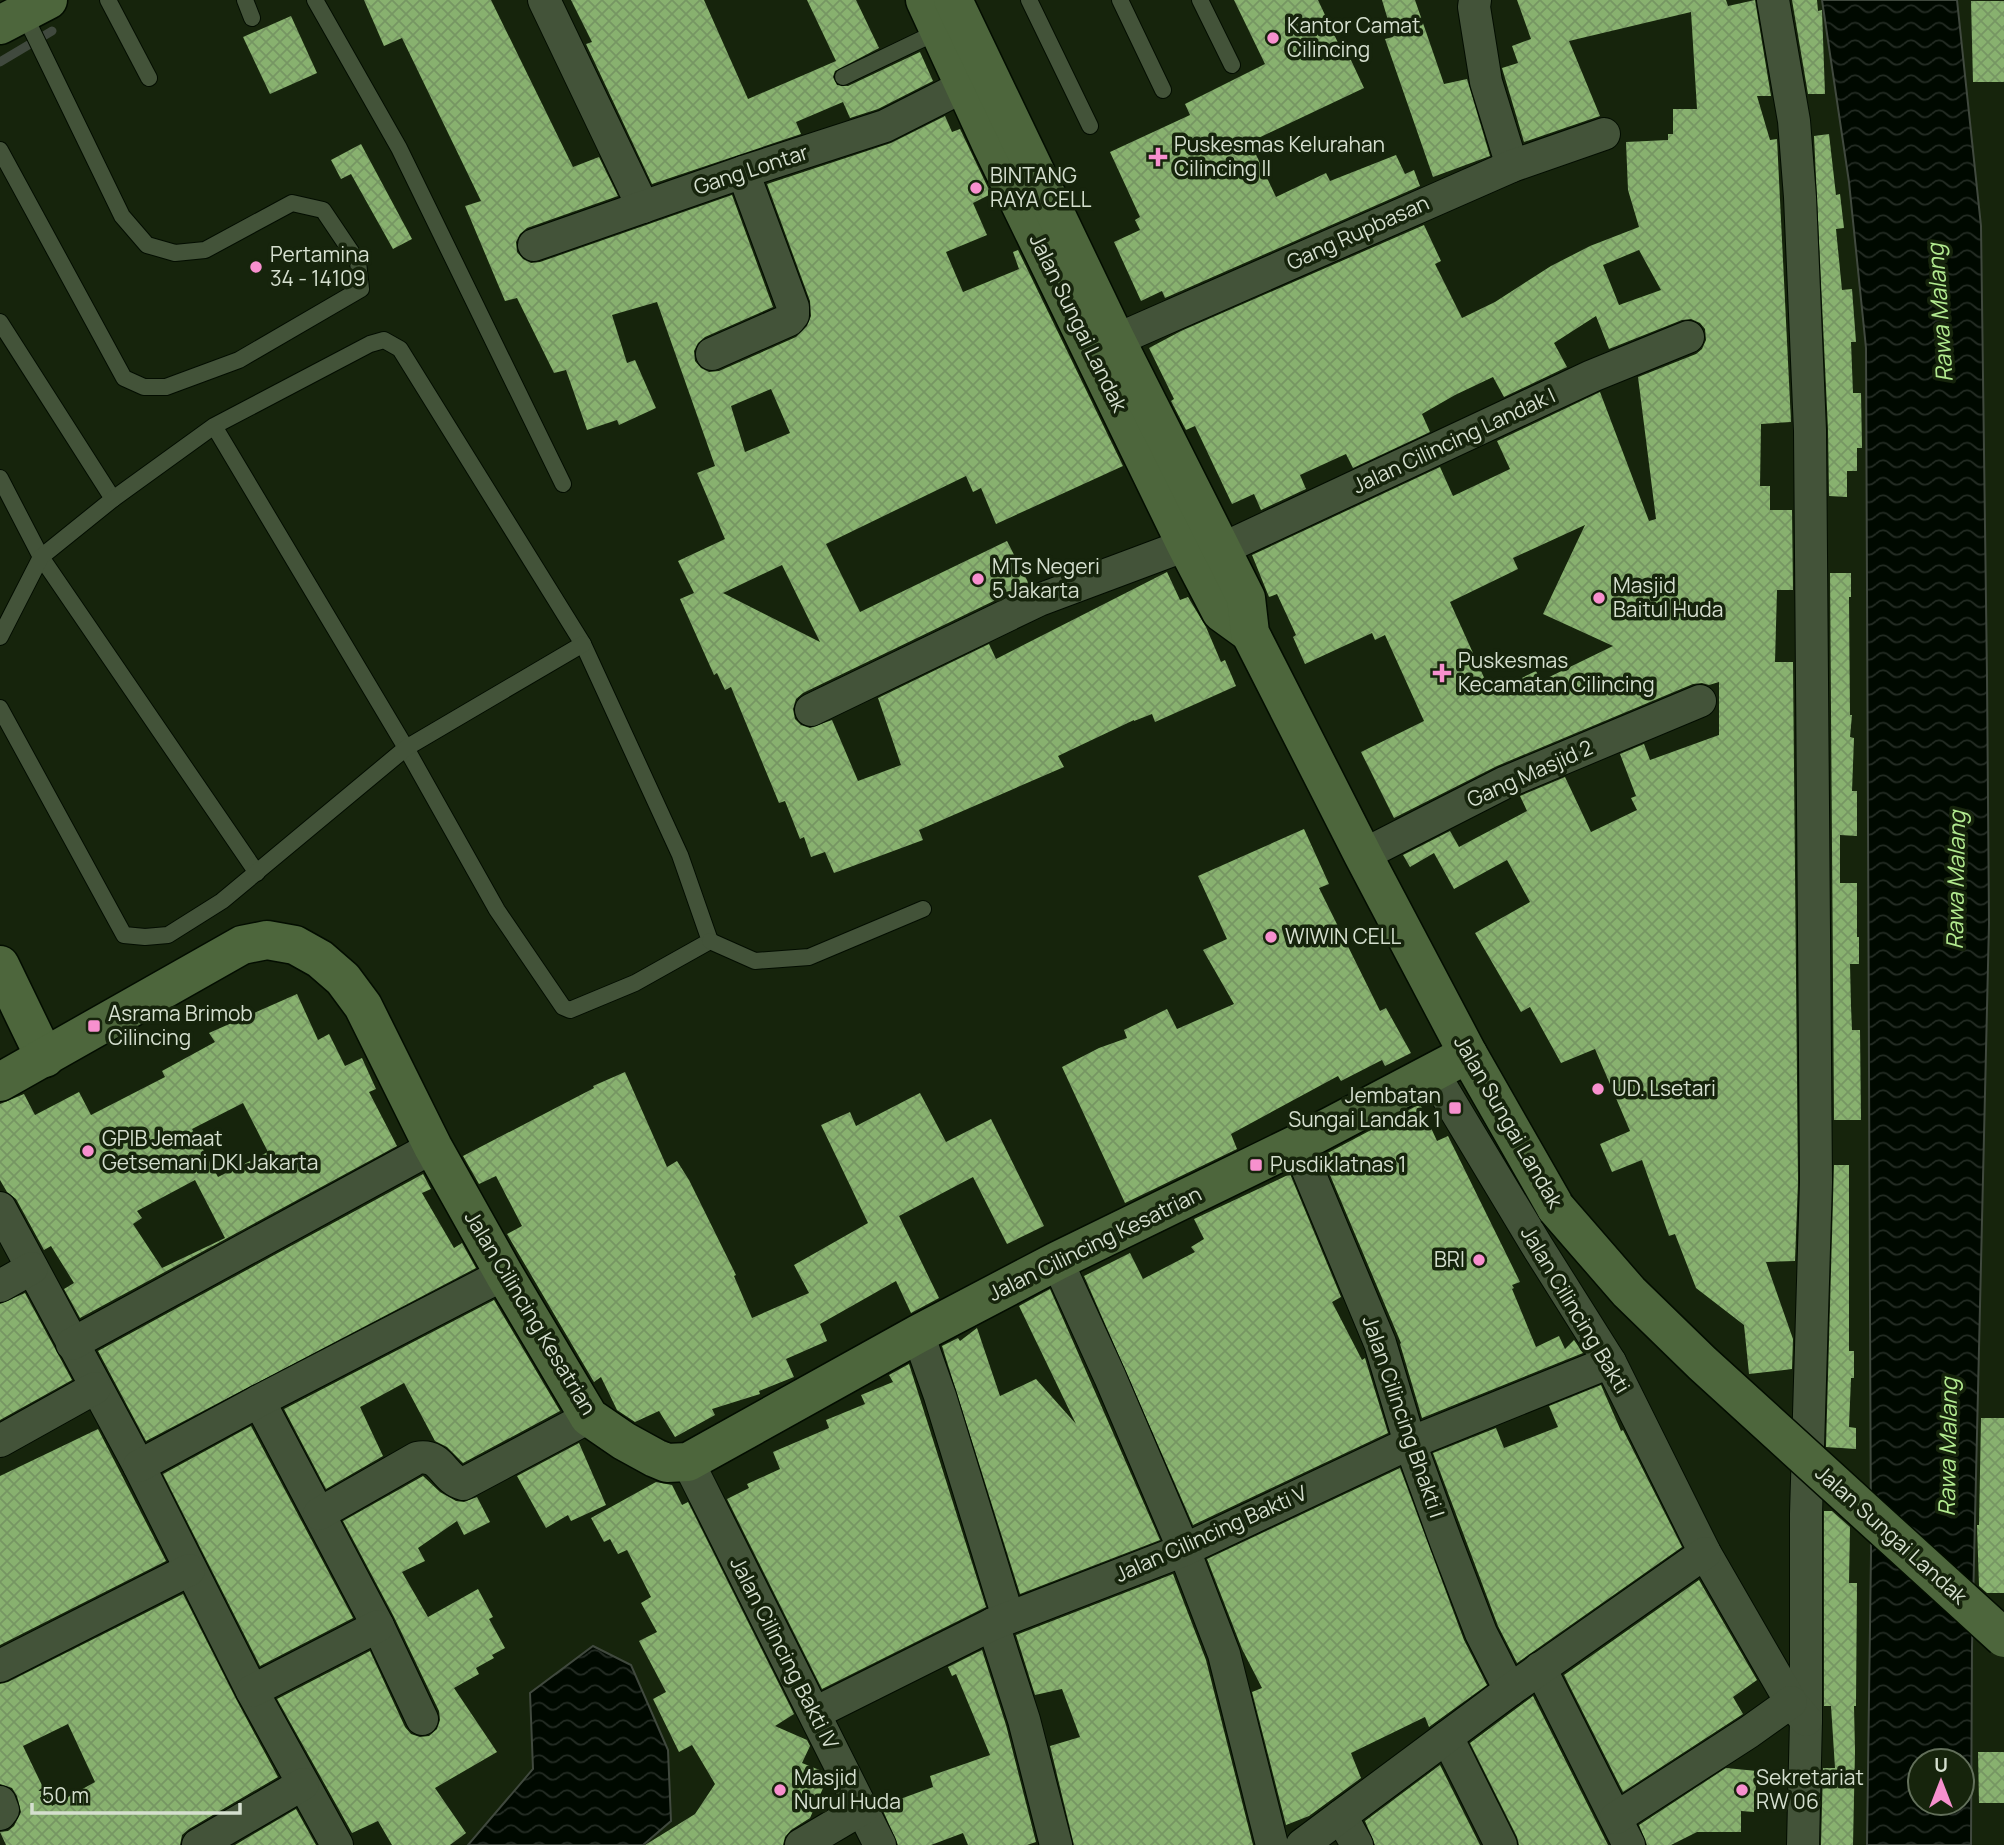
<svg xmlns="http://www.w3.org/2000/svg" width="2004" height="1845" font-family="Manrope,sans-serif">
	<style>
		.water { fill: url(#water-waves); stroke: #40493e; stroke-width: 2; fill-rule: evenodd }
		.lines { fill: none; stroke-linecap: round; stroke-linejoin: round }
		.stream { stroke: #40493e; stroke-width: 9 }
		.building { fill: url(#building-cross-hatch); fill-rule: evenodd }
		.lane-casing { stroke: #030d00; stroke-width: 18 }
		.street-casing { stroke: #030d00; stroke-width: 34 }
		.secondary-casing { stroke: #030d00; stroke-width: 41 }
		.lane { stroke: #435339; stroke-width: 16 }
		.street { stroke: #435339; stroke-width: 32 }
		.secondary { stroke: #4d663c; stroke-width: 38 }
		.secondary-bridge-casing { stroke: #030d00; stroke-width: 41; stroke-linecap: butt }
		.secondary-bridge { stroke: #4d663c; stroke-width: 38 }
		.poi-dot { fill: #f790ce; stroke: #16240c; stroke-width: 2.5 }
		.labels { text-anchor: middle; stroke-width: 7; stroke-linejoin: round; paint-order: stroke }
		.poi-label { font-size: 21px; fill: #d5dfcf; stroke: #16240c; text-anchor: start }
		.street-label { font-size: 21px; fill: #d5dfcf; stroke: #16240c }
		.water-label { font-size: 23px; font-style: italic; fill: #b2ea8f; stroke: #16240c }
	</style>
	<defs>
		<pattern id="water-waves" width="16" height="10" patternUnits="userSpaceOnUse" patternTransform="scale(1.75)"><rect width="16" height="10" fill="#000900"/><path d="M0 5q4-4 8 0t8 0" fill="none" stroke="#242c24"/></pattern>
		<pattern id="building-cross-hatch" width="8" height="8" patternUnits="userSpaceOnUse" patternTransform="scale(1.75)"><rect width="8" height="8" fill="#88b16f"/><path d="M0 0l8 8M0 8l8-8" fill="none" stroke="#769663"/></pattern>
	</defs>
	<rect width="100%" height="100%" fill="#16240c"/>
	<g class="water">
		<path d="M 1822,0 L 1957,0 L 1981,226 L 1987,676 L 1989,923 L 1972,1647 L 1971,1845 L 1867,1845 L 1871,1553 L 1866,348 L 1849,182 ZM 1920,1761 L 1962,1761 L 1962,1803 L 1920,1803 Z"/>
		<polygon points="593,1646 631,1665 668,1750 671,1821 643,1845 468,1845 533,1769 530,1693"/>
	</g>
	<g class="lines">
		<polyline class="stream" points="0,62 52,31"/>
	</g>
	<g class="building">
		<path d="M 364,0 L 491,0 L 573,167 L 599,157 L 618,196 L 527,228 L 520,234 L 516,242 L 517,252 L 523,259 L 531,263 L 540,262 L 732,195 L 773,307 L 705,337 L 698,343 L 694,351 L 695,361 L 701,368 L 709,372 L 719,371 L 796,337 L 807,326 L 811,316 L 810,301 L 767,184 L 891,143 L 945,116 L 952,132 L 960,129 L 991,194 L 973,203 L 987,235 L 946,252 L 963,292 L 1019,269 L 1013,252 L 1018,250 L 1123,466 L 996,524 L 981,488 L 973,492 L 966,476 L 826,544 L 860,612 L 1007,541 L 1029,584 L 803,693 L 796,699 L 793,709 L 795,719 L 801,725 L 810,728 L 832,720 L 858,781 L 901,765 L 878,698 L 989,644 L 996,659 L 1167,572 L 1180,600 L 1188,597 L 1206,627 L 1221,662 L 1225,660 L 1236,686 L 1155,722 L 1152,714 L 1134,721 L 1134,720 L 1058,756 L 1064,767 L 919,830 L 923,840 L 834,873 L 825,852 L 811,857 L 804,837 L 800,839 L 785,801 L 779,803 L 731,687 L 725,690 L 717,673 L 714,675 L 680,599 L 694,593 L 678,561 L 725,539 L 697,473 L 715,466 L 657,302 L 612,315 L 627,363 L 635,360 L 656,408 L 619,425 L 617,420 L 587,430 L 566,370 L 554,373 L 517,298 L 505,301 L 465,206 L 481,201 L 402,38 L 384,46 ZM 771,389 L 790,433 L 745,452 L 731,406 ZM 782,565 L 820,642 L 723,593 Z"/>
		<polygon points="571,0 704,0 748,99 836,61 807,0 856,0 879,48 835,71 833,77 837,85 848,86 920,52 933,81 878,109 850,118 843,102 796,122 801,134 652,184 586,44 592,42"/>
		<polygon points="1234,0 1318,0 1339,45 1343,43 1364,88 1250,142 1276,197 1326,173 1330,181 1396,155 1405,174 1414,170 1420,186 1165,298 1162,291 1141,301 1114,242 1140,230 1135,220 1140,217 1110,152 1190,115 1185,104 1265,64"/>
		<polygon points="1382,0 1415,0 1444,84 1467,79 1490,156 1433,177 1385,39 1393,37"/>
		<path d="M 1517,0 L 1726,0 L 1728,6 L 1755,0 L 1771,96 L 1757,96 L 1770,140 L 1777,139 L 1791,422 L 1761,424 L 1760,486 L 1770,486 L 1770,510 L 1792,510 L 1793,590 L 1777,590 L 1775,662 L 1793,662 L 1798,1182 L 1795,1261 L 1766,1262 L 1793,1339 L 1792,1369 L 1749,1374 L 1744,1325 L 1696,1288 L 1675,1234 L 1669,1236 L 1642,1160 L 1612,1172 L 1600,1144 L 1630,1131 L 1595,1049 L 1561,1063 L 1530,1007 L 1521,1012 L 1475,933 L 1530,902 L 1507,860 L 1454,889 L 1434,853 L 1410,867 L 1403,855 L 1450,831 L 1459,847 L 1527,811 L 1520,796 L 1565,777 L 1591,832 L 1637,810 L 1631,798 L 1636,796 L 1620,754 L 1644,744 L 1650,760 L 1719,735 L 1719,682 L 1709,685 L 1702,683 L 1693,684 L 1497,766 L 1394,818 L 1361,752 L 1424,721 L 1385,635 L 1375,640 L 1372,633 L 1305,664 L 1293,637 L 1296,635 L 1277,594 L 1269,597 L 1252,555 L 1440,467 L 1453,496 L 1510,469 L 1497,441 L 1600,392 L 1649,521 L 1656,519 L 1638,377 L 1696,354 L 1702,349 L 1706,340 L 1705,329 L 1700,323 L 1691,319 L 1682,320 L 1609,349 L 1596,316 L 1554,343 L 1567,367 L 1504,397 L 1493,377 L 1455,395 L 1422,414 L 1430,432 L 1353,468 L 1346,454 L 1300,475 L 1306,489 L 1261,510 L 1254,494 L 1232,504 L 1195,426 L 1186,430 L 1171,401 L 1174,399 L 1149,348 L 1181,331 L 1424,225 L 1441,261 L 1435,264 L 1462,318 L 1495,302 L 1551,266 L 1590,246 L 1639,227 L 1628,190 L 1626,142 L 1668,140 L 1668,134 L 1673,134 L 1673,109 L 1697,109 L 1691,12 L 1569,41 L 1600,116 L 1524,142 L 1502,68 L 1518,63 L 1512,46 L 1531,39 ZM 1639,250 L 1661,290 L 1619,305 L 1603,265 ZM 1585,525 L 1543,614 L 1613,646 L 1541,681 L 1536,671 L 1491,693 L 1450,602 L 1518,569 L 1513,558 Z"/>
		<polygon points="1792,0 1817,0 1818,11 1822,10 1825,94 1808,94"/>
		<polygon points="1971,1 2004,1 2004,82 1973,82"/>
		<polygon points="291,16 317,73 270,94 243,37"/>
		<polygon points="1829,134 1836,195 1840,194 1844,228 1836,229 1842,290 1852,289 1856,342 1851,342 1853,393 1861,393 1862,448 1857,448 1857,471 1847,471 1847,497 1829,496 1828,429 1814,136"/>
		<polygon points="361,144 412,239 393,249 351,174 341,179 331,160"/>
		<polygon points="1830,573 1851,573 1851,597 1849,597 1850,715 1852,715 1850,737 1854,738 1852,791 1857,791 1857,836 1840,835 1840,883 1857,883 1857,937 1859,937 1859,964 1850,964 1851,1006 1852,1030 1860,1030 1861,1120 1834,1120"/>
		<polygon points="1304,829 1329,884 1319,888 1380,1011 1386,1008 1411,1053 1385,1066 1382,1060 1341,1081 1338,1076 1231,1134 1237,1149 1125,1203 1062,1067 1099,1048 1127,1038 1124,1030 1167,1009 1177,1029 1234,1004 1203,950 1227,939 1198,876"/>
		<path d="M 297,994 L 318,1040 L 329,1034 L 345,1066 L 362,1058 L 376,1089 L 369,1092 L 397,1146 L 80,1318 L 64,1289 L 74,1283 L 51,1246 L 44,1250 L 16,1199 L 7,1192 L 0,1180 L 0,1104 L 24,1094 L 35,1115 L 79,1092 L 91,1115 L 165,1077 L 162,1071 L 215,1042 L 209,1033 ZM 243,1103 L 268,1152 L 218,1177 L 192,1129 ZM 195,1180 L 225,1238 L 162,1268 L 133,1224 L 142,1218 L 137,1211 Z"/>
		<polygon points="625,1072 667,1167 677,1161 689,1180 736,1275 734,1276 752,1318 809,1293 794,1265 868,1223 821,1125 850,1112 856,1126 920,1093 946,1142 991,1119 1044,1226 1007,1244 973,1177 899,1216 939,1298 911,1313 896,1281 820,1324 827,1341 786,1359 794,1377 759,1391 760,1394 712,1409 715,1415 675,1437 659,1411 635,1422 617,1410 601,1377 594,1382 507,1234 522,1226 496,1176 479,1184 463,1156 594,1088 593,1086"/>
		<polygon points="1420,1104 1437,1141 1448,1136 1520,1282 1512,1285 1514,1288 1512,1289 1536,1347 1559,1336 1565,1349 1574,1340 1583,1353 1422,1418 1400,1344 1401,1343 1322,1156"/>
		<polygon points="1834,1165 1849,1165 1849,1351 1854,1351 1854,1378 1851,1378 1849,1427 1856,1428 1856,1449 1826,1447"/>
		<polygon points="423,1174 431,1189 422,1193 454,1248 462,1243 476,1268 146,1441 98,1351"/>
		<polygon points="1290,1174 1341,1297 1332,1302 1362,1360 1365,1358 1388,1433 1193,1525 1084,1276 1130,1253 1143,1279 1195,1252 1191,1247 1204,1239 1194,1219"/>
		<polygon points="1050,1289 1160,1540 1020,1594 942,1346 958,1338 960,1341 977,1328 1000,1396 1036,1379 1076,1424 1019,1306"/>
		<polygon points="25,1293 72,1380 0,1420 0,1304"/>
		<polygon points="494,1300 560,1411 463,1463 447,1447 435,1441 404,1383 360,1407 383,1456 326,1489 284,1409"/>
		<polygon points="909,1364 986,1607 822,1689 727,1499 749,1488 747,1484 780,1469 773,1452 829,1428 826,1420 865,1404 861,1395 893,1382 889,1375"/>
		<polygon points="1601,1385 1621,1431 1623,1430 1682,1547 1517,1663 1498,1626 1433,1453 1496,1428 1504,1448 1558,1427 1549,1406"/>
		<polygon points="1981,1418 2004,1418 2004,1593 1987,1593 1979,1586 1977,1525 1979,1525"/>
		<polygon points="251,1426 353,1618 260,1666 163,1474"/>
		<polygon points="98,1429 166,1561 0,1645 0,1476"/>
		<polygon points="579,1443 606,1505 571,1521 568,1515 546,1528 517,1476"/>
		<polygon points="1400,1468 1464,1640 1487,1685 1429,1727 1425,1717 1351,1753 1361,1778 1309,1816 1286,1825 1252,1692 1262,1688 1242,1649 1207,1559"/>
		<polygon points="423,1476 440,1492 456,1501 464,1502 477,1497 490,1522 464,1535 457,1521 418,1548 425,1561 402,1572 428,1617 478,1589 493,1617 489,1619 505,1648 492,1655 494,1658 476,1668 479,1674 454,1688 497,1752 435,1788 466,1833 450,1845 392,1845 378,1821 352,1833 277,1699 370,1651 405,1727 411,1734 420,1737 429,1736 437,1729 440,1720 439,1711 394,1617 343,1521"/>
		<polygon points="656,1482 672,1485 682,1505 688,1502 794,1714 775,1726 807,1740 810,1746 802,1763 822,1771 827,1779 810,1818 791,1830 785,1837 783,1845 645,1845 695,1814 715,1784 692,1745 679,1752 653,1699 666,1692 639,1641 657,1632 641,1603 651,1597 627,1550 618,1554 610,1539 604,1542 591,1518"/>
		<polygon points="1824,1511 1832,1511 1850,1527 1849,1583 1857,1583 1856,1706 1854,1706 1855,1751 1853,1845 1821,1845 1823,1768 1835,1768 1831,1706 1824,1706"/>
		<polygon points="1173,1574 1206,1660 1253,1845 1074,1845 1050,1746 1080,1737 1062,1689 1035,1695 1016,1635"/>
		<polygon points="1699,1580 1757,1680 1733,1697 1743,1714 1623,1792 1564,1675"/>
		<path d="M 183,1594 L 236,1699 L 278,1777 L 189,1829 L 182,1835 L 180,1845 L 6,1845 L 0,1832 L 8,1831 L 14,1826 L 21,1812 L 17,1796 L 12,1788 L 0,1784 L 0,1684 L 8,1682 ZM 68,1724 L 95,1782 L 52,1806 L 23,1746 Z"/>
		<polygon points="982,1650 1006,1725 1036,1842 1027,1845 968,1845 963,1833 931,1845 898,1845 881,1806 933,1787 930,1776 990,1755 956,1674 952,1676 948,1667"/>
		<polygon points="1533,1696 1608,1845 1519,1845 1517,1837 1470,1743"/>
		<polygon points="1978,1752 2004,1752 2004,1803 1979,1803"/>
		<polygon points="1440,1765 1480,1845 1375,1845 1365,1821"/>
		<polygon points="1726,1768 1757,1771 1754,1812 1741,1811 1741,1832 1697,1832 1671,1845 1647,1845 1639,1825"/>
		<polygon points="296,1809 316,1845 235,1845"/>
	</g>
	<g class="lines">
		<defs>
			<g id="lane">
				<polyline points="108,0 149,78"/>
				<polyline points="245,0 252,18"/>
				<polyline points="315,0 399,148 563,484"/>
				<polyline points="1029,0 1090,126"/>
				<polyline points="1120,0 1163,90"/>
				<polyline points="1200,0 1232,65"/>
				<polyline points="843,77 939,31"/>
				<polyline points="0,150 124,378 144,387 166,387 239,360 361,289 358,262 323,210 292,203 205,250 175,253 147,245 122,216 23,12"/>
				<polyline points="0,322 113,499"/>
				<polyline points="0,478 41,557 257,873"/>
				<polyline points="0,637 41,557 113,499 214,426 370,344 384,340 400,349 583,644 680,855 710,941 635,983 570,1010 563,1007 497,910 406,748 214,426"/>
				<polyline points="0,708 124,935 145,937 168,935 222,901 406,748 583,644"/>
				<polyline points="710,941 755,961 809,957 923,909"/>
			</g>
			<g id="street">
				<polyline points="544,0 643,207"/>
				<polyline points="1475,0 1474,7 1486,82 1512,166"/>
				<polyline points="1773,0 1794,121 1800,197 1810,430 1816,1182 1806,1514 1806,1720 1803,1845"/>
				<polyline points="534,245 743,172 885,126 964,86"/>
				<polyline points="1116,340 1512,166 1604,134"/>
				<polyline points="712,354 789,320 793,315 793,307 743,172"/>
				<polyline points="1222,549 1592,376 1688,337"/>
				<polyline points="811,710 1039,600 1186,545"/>
				<polyline points="1363,855 1504,783 1700,701"/>
				<polyline points="1433,1073 1537,1246 1610,1362 1705,1553 1791,1702 1806,1720"/>
				<polyline points="1297,1144 1380,1343 1410,1443 1446,1542 1481,1633 1510,1690"/>
				<polyline points="0,1208 139,1466 252,1691 337,1845"/>
				<polyline points="1057,1261 1110,1377 1184,1550 1224,1654 1272,1845"/>
				<polyline points="0,1286 32,1268"/>
				<polyline points="918,1334 940,1396 1008,1617"/>
				<polyline points="72,1344 433,1147"/>
				<polyline points="259,1401 378,1626 422,1719"/>
				<polyline points="0,1441 95,1388"/>
				<polyline points="688,1462 880,1845"/>
				<polyline points="139,1466 259,1401 504,1274"/>
				<path d="M 319,1514 L 417,1458 C 442,1453 443,1479 463,1484 L 589,1417"/>
				<polyline points="993,1624 1024,1720 1056,1845"/>
				<polyline points="0,1666 189,1570"/>
				<polyline points="1540,1668 1629,1845"/>
				<polyline points="252,1691 378,1626"/>
				<polyline points="815,1713 993,1624 1184,1550 1410,1443 1610,1362"/>
				<polyline points="1447,1737 1501,1845"/>
				<polyline points="0,1802 3,1810 0,1814"/>
				<polyline points="1341,1816 1357,1845"/>
				<polyline points="1616,1818 1749,1732 1791,1702"/>
				<polyline points="198,1845 303,1784"/>
				<polyline points="801,1845 862,1809"/>
				<polyline points="1302,1845 1510,1690 1705,1553"/>
			</g>
			<g id="secondary">
				<polyline points="925,0 992,146 1186,545 1221,612 1250,633"/>
				<polyline points="953,0 1116,340 1246,598 1250,633 1363,855 1468,1054 1556,1208"/>
				<polyline points="0,25 48,0"/>
				<polyline points="0,965 45,1058"/>
				<polyline points="0,1082 242,945 267,940 295,945 320,959 343,979 363,1006 433,1147 504,1274 589,1417 624,1441 655,1458 667,1463 688,1462 918,1334 1057,1261 1297,1144 1468,1054"/>
			</g>
		</defs>
		<use href="#lane" class="lane-casing"/>
		<use href="#street" class="street-casing"/>
		<use href="#secondary" class="secondary-casing"/>
		<use href="#lane" class="lane"/>
		<use href="#street" class="street"/>
		<use href="#secondary" class="secondary"/>
		<defs>
			<polyline id="secondary-bridge" points="1556,1208 1629,1292 1702,1363 2004,1638"/>
		</defs>
		<use href="#secondary-bridge" class="secondary-bridge-casing"/>
		<use href="#secondary-bridge" class="secondary-bridge"/>
	</g>
	<g class="poi-dot">
		<circle cx="1273" cy="38" r="7"/>
		<path d="M1154.5 146.5h7v7h7v7h-7v7h-7v-7h-7v-7h7z"/>
		<circle cx="976" cy="188" r="7"/>
		<circle cx="256" cy="267" r="7"/>
		<circle cx="978" cy="579" r="7"/>
		<circle cx="1599" cy="598" r="7"/>
		<path d="M1438.5 662.5h7v7h7v7h-7v7h-7v-7h-7v-7h7z"/>
		<circle cx="1271" cy="937" r="7"/>
		<rect x="87" y="1019" width="14" height="14" rx="3.5"/>
		<circle cx="1598" cy="1089" r="7"/>
		<rect x="1448" y="1101" width="14" height="14" rx="3.5"/>
		<circle cx="88" cy="1151" r="7"/>
		<rect x="1249" y="1158" width="14" height="14" rx="3.5"/>
		<circle cx="1479" cy="1260" r="7"/>
		<circle cx="780" cy="1790" r="7"/>
		<circle cx="1742" cy="1790" r="7"/>
	</g>
	<g class="labels">
		<g class="poi-label">
			<text x="1287" y="33">Kantor Camat<tspan x="1287" dy="24">Cilincing</tspan></text>
			<text x="1174" y="152">Puskesmas Kelurahan<tspan x="1174" dy="24">Cilincing II</tspan></text>
			<text x="990" y="183">BINTANG<tspan x="990" dy="24">RAYA CELL</tspan></text>
			<text x="270" y="262">Pertamina<tspan x="270" dy="24">34 - 14109</tspan></text>
			<text x="992" y="574">MTs Negeri<tspan x="992" dy="24">5 Jakarta</tspan></text>
			<text x="1613" y="593">Masjid<tspan x="1613" dy="24">Baitul Huda</tspan></text>
			<text x="1458" y="668">Puskesmas<tspan x="1458" dy="24">Kecamatan Cilincing</tspan></text>
			<text x="1285" y="944">WIWIN CELL</text>
			<text x="108" y="1021">Asrama Brimob<tspan x="108" dy="24">Cilincing</tspan></text>
			<text x="1612" y="1096">UD. Lsetari</text>
			<text x="1441" y="1103" text-anchor="end">Jembatan<tspan x="1441" dy="24">Sungai Landak 1</tspan></text>
			<text x="102" y="1146">GPIB Jemaat<tspan x="102" dy="24">Getsemani DKI Jakarta</tspan></text>
			<text x="1270" y="1172">Pusdiklatnas 1</text>
			<text x="1465" y="1267" text-anchor="end">BRI</text>
			<text x="794" y="1785">Masjid<tspan x="794" dy="24">Nurul Huda</tspan></text>
			<text x="1756" y="1785">Sekretariat<tspan x="1756" dy="24">RW 06</tspan></text>
		</g>
		<g class="street-label">
			<text transform="translate(751 170) rotate(-18)" y="7">Gang Lontar</text>
			<text transform="translate(1358 233) rotate(-24)" y="7">Gang Rupbasan</text>
			<text transform="translate(1078 323) rotate(64)" y="7">Jalan Sungai Landak</text>
			<text transform="translate(1454 441) rotate(-25)" y="7">Jalan Cilincing Landak I</text>
			<text transform="translate(1530 774) rotate(-24)" y="7">Gang Masjid 2</text>
			<text transform="translate(1508 1122) rotate(60)" y="7">Jalan Sungai Landak</text>
			<text transform="translate(1095 1244) rotate(-26)" y="7">Jalan Cilincing Kesatrian</text>
			<text transform="translate(1575 1310) rotate(59)" y="7">Jalan Cilincing Bakti</text>
			<text transform="translate(530 1313) rotate(59)" y="7">Jalan Cilincing Kesatrian</text>
			<text transform="translate(1403 1417) rotate(71)" y="7">Jalan Cilincing Bhakti I</text>
			<text transform="translate(1211 1534) rotate(-24)" y="7">Jalan Cilincing Bakti V</text>
			<text transform="translate(1891 1535) rotate(42)" y="7">Jalan Sungai Landak</text>
			<text transform="translate(784 1653) rotate(63)" y="7">Jalan Cilincing Bakti IV</text>
		</g>
		<g class="water-label">
			<text transform="translate(1940 313) rotate(-94)" y="8">Rawa Malang</text>
			<text transform="translate(1956 880) rotate(-89)" y="8">Rawa Malang</text>
			<text transform="translate(1948 1447) rotate(-89)" y="8">Rawa Malang</text>
		</g>
	</g>
	<g transform="translate(1941 1782)"><circle r="33" fill="#16240c" stroke="#626f5a" stroke-width="2"/>
	<path d="M0-5L12 26L0 18L-12 26Z" fill="#f790ce"/>
	<text y="-10" font-size="19" font-weight="bold" text-anchor="middle" fill="#d5dfcf">U</text>
	</g>
	<path d="M32 1803v10h208v-10" fill="none" stroke="#d5dfcf" stroke-width="3.5"/>
	<text x="42" y="1803" font-size="21" fill="#d5dfcf" stroke="#16240c" stroke-width="5" paint-order="stroke">50 m</text>
</svg>
